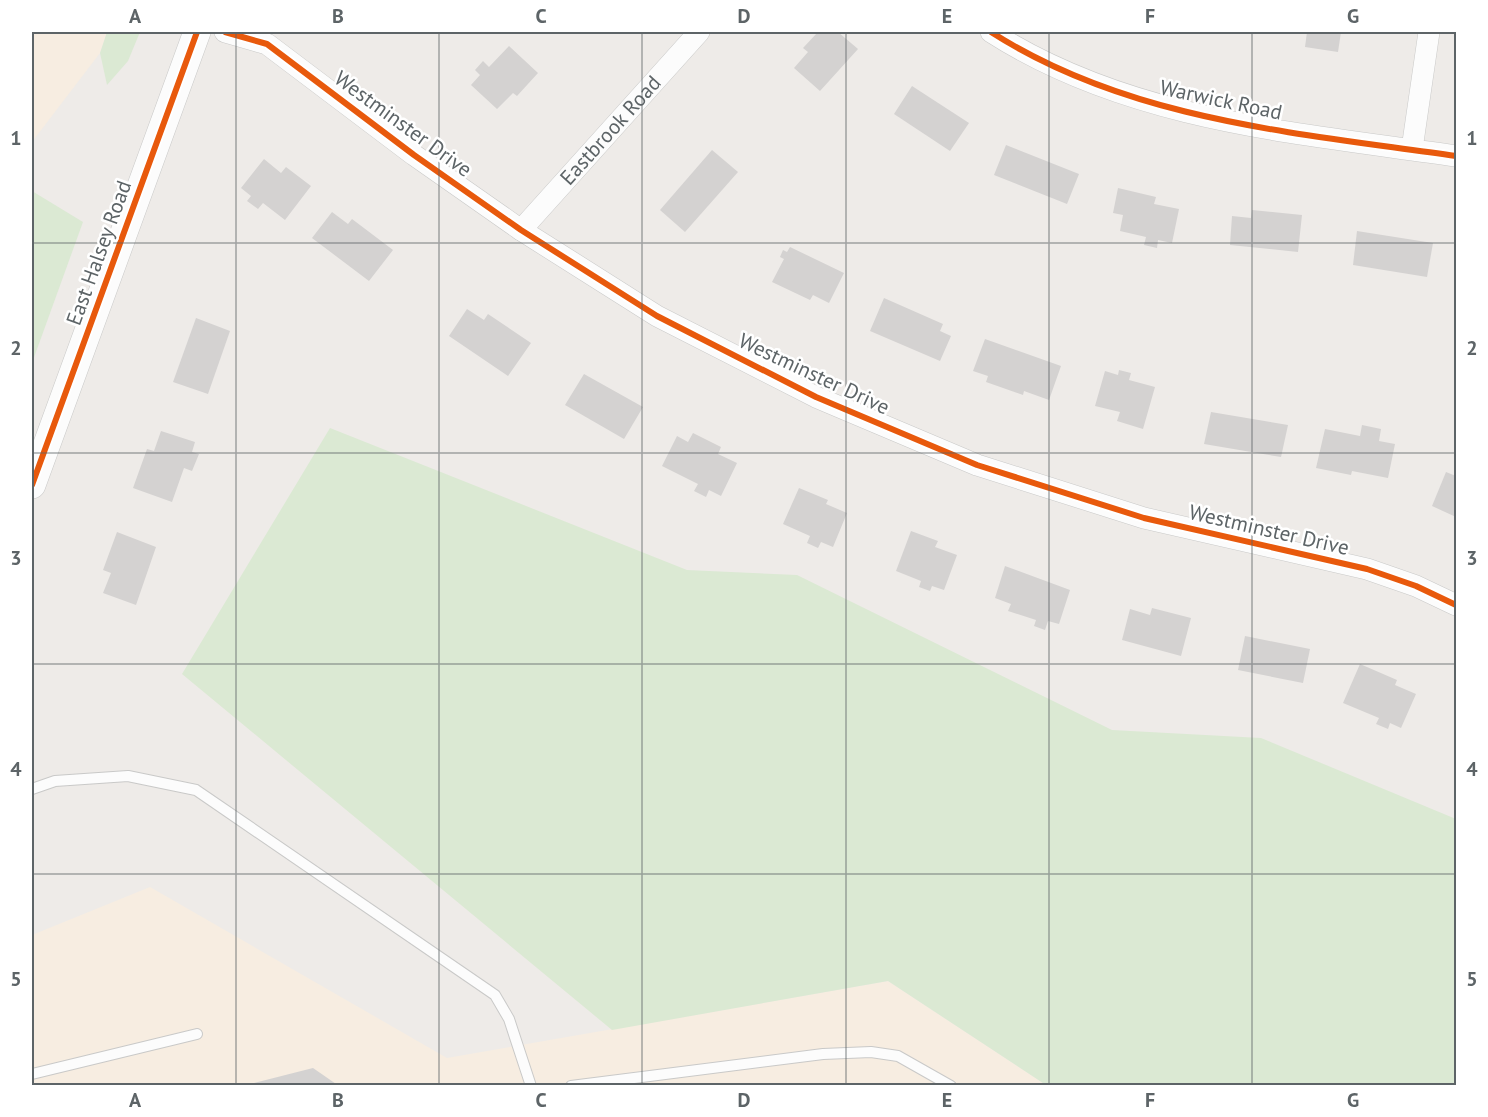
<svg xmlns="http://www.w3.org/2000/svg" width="1488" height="1117" font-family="'PT Sans',sans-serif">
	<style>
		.commercial { fill: #f7ede1 }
		.green { fill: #dbe9d3 }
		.building { fill: #d4d2d1 }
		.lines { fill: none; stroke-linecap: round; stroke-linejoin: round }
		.service-casing { stroke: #c9c9c8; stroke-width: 12 }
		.minor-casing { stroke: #c9c9c8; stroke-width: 22 }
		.tertiary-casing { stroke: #c9c9c8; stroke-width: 28 }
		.service { stroke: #fcfcfc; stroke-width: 10 }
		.minor { stroke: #fcfcfc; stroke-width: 21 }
		.tertiary { stroke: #fcfcfc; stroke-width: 27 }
		.cycleway-casing { stroke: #fff; stroke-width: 10 }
		.cycleway { stroke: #e8590c; stroke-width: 6 }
		.grid { fill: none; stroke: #5d6467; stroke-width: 1.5; stroke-opacity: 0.55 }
		.labels { text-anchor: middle; stroke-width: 5; stroke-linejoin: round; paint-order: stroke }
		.street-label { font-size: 21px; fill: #5d6467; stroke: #fff }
		.neatline { fill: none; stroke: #5d6467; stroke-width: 2 }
		.grid-label { font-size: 20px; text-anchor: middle; font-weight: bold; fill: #5d6467 }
	</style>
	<rect width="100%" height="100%" fill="#eeebe8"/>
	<g class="commercial">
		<polygon points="32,32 107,32 100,53 32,142"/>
		<polygon points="150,887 447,1058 888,981 1046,1085 32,1086 32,935"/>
	</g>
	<g class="green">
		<polygon points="107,32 140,32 128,61 107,85 100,53"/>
		<polygon points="32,191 83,222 32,363"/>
		<polygon points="330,428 687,570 797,575 1112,730 1261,738 1456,819 1456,1085 1046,1085 888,981 612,1030 182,674"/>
	</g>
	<g class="building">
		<polygon points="818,32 838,32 858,49 820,91 794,68 808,52 803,48"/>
		<polygon points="1307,32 1341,32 1338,52 1305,47"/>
		<polygon points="509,46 538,73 517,96 513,93 497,109 471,85 480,75 475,70 483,61 489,67"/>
		<polygon points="912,86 969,123 950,151 894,114"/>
		<polygon points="1006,145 1079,174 1067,204 994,175"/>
		<polygon points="712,150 738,172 685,232 660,210"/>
		<polygon points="264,159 281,173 286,167 311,186 285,220 263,203 258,209 247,201 251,196 241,188"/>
		<polygon points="1118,188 1156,197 1154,204 1179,209 1172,243 1158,240 1157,248 1144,245 1146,237 1120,231 1123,215 1113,213"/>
		<polygon points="1252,210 1302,215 1298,252 1230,245 1232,216 1251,218"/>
		<polygon points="332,212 348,224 352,219 393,250 369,281 312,238"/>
		<polygon points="1357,231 1433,243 1427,277 1353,265"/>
		<polygon points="790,247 844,273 829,303 813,295 810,300 772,282 784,259 780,257 783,250 787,252"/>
		<polygon points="884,298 943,324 940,331 951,336 940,361 870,331"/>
		<polygon points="467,309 484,320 488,314 531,343 508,376 449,336"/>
		<polygon points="196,318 230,331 208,394 173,382"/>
		<polygon points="985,339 1061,366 1049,400 1024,391 1023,395 986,382 988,376 973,371"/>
		<polygon points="1119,370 1131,373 1129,380 1155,387 1143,429 1117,421 1120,412 1095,406 1105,371 1118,375"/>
		<polygon points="584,374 643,407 624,439 565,405"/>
		<polygon points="1211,412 1288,425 1281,457 1204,444"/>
		<polygon points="1362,425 1381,429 1379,441 1395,444 1388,478 1352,471 1351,475 1316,468 1325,429 1360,436"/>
		<polygon points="161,431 195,442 192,452 199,454 192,471 184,468 172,502 133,488 147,449 154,451"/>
		<polygon points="693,433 721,447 718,454 737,463 721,496 709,490 706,497 694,491 698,484 662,466 677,436 688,442"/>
		<polygon points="1446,472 1456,476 1456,517 1432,506"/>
		<polygon points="799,488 828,500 826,504 847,513 833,547 821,542 818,548 807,543 810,536 783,524"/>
		<polygon points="911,531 938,541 935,547 957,555 944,590 932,586 930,591 919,587 921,581 896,571"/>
		<polygon points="117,532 156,547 136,605 103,593 111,573 103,570"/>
		<polygon points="1005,566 1070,590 1059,624 1048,621 1045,630 1034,626 1036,620 1008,611 1011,604 995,598"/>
		<polygon points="1152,608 1191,618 1181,656 1122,640 1130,609 1150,615"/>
		<polygon points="1245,636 1310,649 1303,683 1238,670"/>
		<polygon points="1360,664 1397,680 1395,685 1416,694 1401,728 1390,723 1388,729 1376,724 1379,718 1343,703"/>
		<polygon points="313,1068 339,1086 246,1086 246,1085"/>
	</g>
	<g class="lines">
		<defs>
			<g id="service">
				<polyline points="32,789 55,781 128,776 196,790 495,995 509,1019 531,1086"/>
				<polyline points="32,1074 197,1034"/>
				<polyline points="571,1086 823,1054 871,1052 898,1056 951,1086"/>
			</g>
			<g id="minor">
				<polyline points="225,32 267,44 414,155 521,230 657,316 816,397 977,465 1144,518 1367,569 1416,586 1456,605"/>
				<path d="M 991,32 C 1130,121 1298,133 1456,156"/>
				<polyline points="1412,149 1429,32"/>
				<path id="s1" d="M 521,230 L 699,32"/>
			</g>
			<polyline id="tertiary" points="32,485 197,32"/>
		</defs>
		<use href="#service" class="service-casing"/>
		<use href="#minor" class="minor-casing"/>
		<use href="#tertiary" class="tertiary-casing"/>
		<use href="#service" class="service"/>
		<use href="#minor" class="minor"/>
		<use href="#tertiary" class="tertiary"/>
		<defs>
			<g id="cycleway">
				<polyline points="225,32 267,44 414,155 521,230 657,316 816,397 977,465 1144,518 1367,569 1416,586 1456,605"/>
				<path d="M 991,32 C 1130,121 1298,133 1456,156"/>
				<polyline points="32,485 197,32"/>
			</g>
		</defs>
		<use href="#cycleway" class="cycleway-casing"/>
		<use href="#cycleway" class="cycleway"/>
	</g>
	<path class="grid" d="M 236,32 L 236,1086M 439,32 L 439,1086M 642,32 L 642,1086M 846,32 L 846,1086M 1049,32 L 1049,1086M 1252,32 L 1252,1086M 32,243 L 1456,243M 32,453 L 1456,453M 32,664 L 1456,664M 32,874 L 1456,874"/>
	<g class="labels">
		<g class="street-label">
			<text transform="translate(1221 100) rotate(12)" y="7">Warwick Road</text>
			<text transform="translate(403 124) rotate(36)" y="7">Westminster Drive</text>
			<text dy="7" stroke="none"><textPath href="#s1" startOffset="134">Eastbrook Road</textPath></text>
			<text transform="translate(99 253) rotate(-70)" y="7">East Halsey Road</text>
			<text transform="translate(814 374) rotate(25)" y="7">Westminster Drive</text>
			<text transform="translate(1269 530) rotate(13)" y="7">Westminster Drive</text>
		</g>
	</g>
	<rect width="1488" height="1117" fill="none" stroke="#ffffff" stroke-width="66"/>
	<rect x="33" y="33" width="1422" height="1051" class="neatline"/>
	<g class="grid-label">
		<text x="135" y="23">A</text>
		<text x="338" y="23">B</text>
		<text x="541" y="23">C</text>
		<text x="744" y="23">D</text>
		<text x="947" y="23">E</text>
		<text x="1150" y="23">F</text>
		<text x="1353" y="23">G</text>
		<text x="16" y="145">1</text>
		<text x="1472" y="145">1</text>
		<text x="16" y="355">2</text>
		<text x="1472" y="355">2</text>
		<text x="16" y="565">3</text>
		<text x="1472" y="565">3</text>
		<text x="16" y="776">4</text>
		<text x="1472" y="776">4</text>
		<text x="16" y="986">5</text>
		<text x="1472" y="986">5</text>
		<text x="135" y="1107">A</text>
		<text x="338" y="1107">B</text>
		<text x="541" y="1107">C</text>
		<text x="744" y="1107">D</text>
		<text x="947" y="1107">E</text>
		<text x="1150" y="1107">F</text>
		<text x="1353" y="1107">G</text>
	</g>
</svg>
